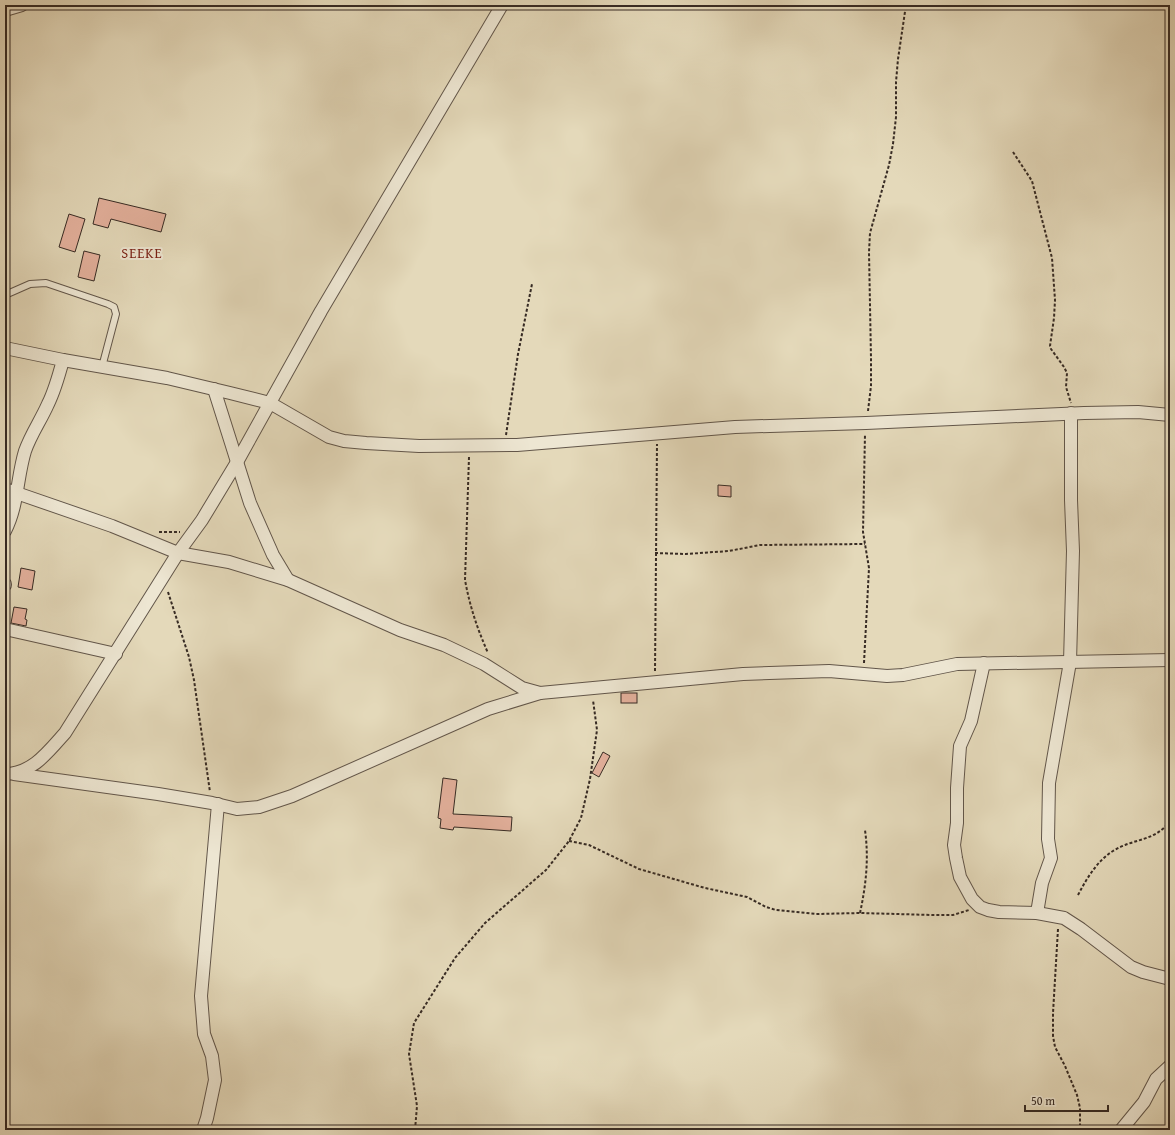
<svg xmlns="http://www.w3.org/2000/svg" width="1175" height="1135" font-family="'Gentium Book Plus',serif">
	<style>
		.building { fill: #e4b19d; stroke: #372b24 }
		.lines { fill: none; stroke-linecap: round; stroke-linejoin: round }
		.lane-casing { stroke: #62564a; stroke-width: 8 }
		.street-casing { stroke: #62564a; stroke-width: 14 }
		.path { stroke: #372b24; stroke-width: 2; stroke-dasharray: 3 2; stroke-linecap: butt }
		.lane { stroke: #ede6d2; stroke-width: 6 }
		.street { stroke: #ede6d2; stroke-width: 12 }
		.labels { text-anchor: middle; stroke-width: 4; stroke-linejoin: round; paint-order: stroke }
		.quarter-label { font-size: 14px; letter-spacing: 1px; fill: #7a1f14; stroke: #ede6d2 }
	</style>
	<rect width="100%" height="100%" fill="#e4d9ba"/>
	<filter id="stains"><feTurbulence type="fractalNoise" baseFrequency=".005" numOctaves="4"/><feColorMatrix values="0 0 0 0 .2 0 0 0 0 .09 0 0 0 0 .02 0 0 0 .5 -.17"/></filter>
	<radialGradient id="worn" r=".72"><stop offset=".6" stop-color="#630" stop-opacity="0"/><stop offset="1" stop-color="#630" stop-opacity=".3"/></radialGradient>
	<g class="building">
		<polygon points="99,198 166,214 161,232 111,219 108,228 93,224"/>
		<polygon points="69,214 85,219 75,252 59,247"/>
		<polygon points="84,251 100,255 94,281 78,277"/>
		<polygon points="718,485 731,486 731,497 718,496"/>
		<polygon points="21,568 35,571 32,590 18,587"/>
		<polygon points="14,607 27,609 25,619 27,620 26,626 11,623"/>
		<rect x="621" y="693" width="16" height="10"/>
		<polygon points="603,752 610,756 599,777 592,773"/>
		<polygon points="443,778 457,780 453,814 512,817 511,831 454,827 453,830 440,828 441,819 438,818"/>
	</g>
	<g class="lines">
		<defs>
			<polyline id="lane" points="5,295 30,284 46,283 108,304 114,307 116,314 102,367"/>
			<g id="street">
				<polyline points="5,10 22,5"/>
				<polyline points="5,348 63,360 167,378 230,393 270,403 329,437 344,441 366,443 419,446 517,445 735,427 866,423 1084,413 1138,412 1170,415"/>
				<polyline points="214,389 250,503 273,555 288,580"/>
				<polyline points="5,489 112,526 178,553 229,562 288,580 400,630 444,645 484,664 522,688 540,693 743,674 829,671 887,676 903,675 957,664 1170,660"/>
				<path d="M 5,531 C 18,506 17,477 25,451 C 31,434 41,420 48,404 C 55,390 59,375 63,360"/>
				<polyline points="5,584 5,585"/>
				<polyline points="5,629 116,654"/>
				<polyline points="984,663 971,721 960,746 957,788 957,823 954,845 956,858 960,877 972,899 980,907 988,910 999,912 1037,913 1064,918 1081,929 1131,967 1143,972 1170,979"/>
				<path d="M 5,774 C 32,774 48,752 65,733 L 178,553 L 202,520 L 237,462 L 321,311 L 502,5"/>
				<polyline points="14,774 158,794 212,803 237,809 259,807 292,796 488,709 540,693"/>
				<polyline points="1037,913 1042,883 1051,858 1048,839 1049,783 1070,662 1073,551 1071,500 1071,413"/>
				<polyline points="203,1130 207,1118 215,1080 212,1056 204,1034 201,996 218,804"/>
				<polyline points="1121,1130 1144,1102 1156,1079 1170,1066"/>
			</g>
		</defs>
		<use href="#lane" class="lane-casing"/>
		<use href="#street" class="street-casing"/>
		<g class="path">
			<polyline points="1013,152 1032,181 1052,258 1055,300 1054,318 1050,346 1051,349 1064,367 1067,373 1066,387 1071,403"/>
			<polyline points="868,411 871,386 871,358 869,252 870,233 889,165 893,144 896,117 896,82 898,59 906,5"/>
			<polyline points="506,435 518,354 532,284"/>
			<path d="M 469,457 L 465,580 C 470,607 477,628 488,653"/>
			<polyline points="159,532 180,532"/>
			<polyline points="655,553 686,554 729,551 760,545 865,544"/>
			<polyline points="168,592 189,657 194,680 210,792"/>
			<polyline points="864,663 869,568 863,532 865,434"/>
			<polyline points="655,671 657,444"/>
			<polyline points="569,841 589,845 639,869 705,888 747,897 766,907 776,910 816,914 860,913 932,915 953,915 969,910"/>
			<path d="M 1078,895 C 1087,878 1097,861 1113,851 C 1133,838 1155,842 1170,821"/>
			<path d="M 860,913 C 866,885 869,859 865,830"/>
			<polyline points="1058,929 1053,1013 1053,1036 1055,1047 1065,1066 1077,1095 1080,1108 1080,1130"/>
			<polyline points="415,1130 417,1106 409,1054 414,1023 455,958 485,923 546,870 569,841 581,818 590,779 597,730 593,700"/>
		</g>
		<use href="#lane" class="lane"/>
		<use href="#street" class="street"/>
	</g>
	<g class="labels">
		<g class="quarter-label">
			<text x="142" y="258">SEEKE</text>
		</g>
	</g>
	<rect width="1175" height="1135" fill="none" stroke="#e4d9ba" stroke-width="20"/>
	<rect x="6" y="6" width="1163" height="1123" fill="none" stroke="#372b24" stroke-width="2"/>
	<rect x="10" y="10" width="1155" height="1115" fill="none" stroke="#372b24"/>
	<path d="M1025 1105v6h83v-6" fill="none" stroke="#372b24" stroke-width="2"/>
	<text x="1031" y="1105" font-size="12" fill="#372b24" stroke="#ede6d2" stroke-width="3" paint-order="stroke">50 m</text>
	<rect width="100%" height="100%" filter="url(#stains)"/>
	<rect width="100%" height="100%" fill="url(#worn)"/>
</svg>
